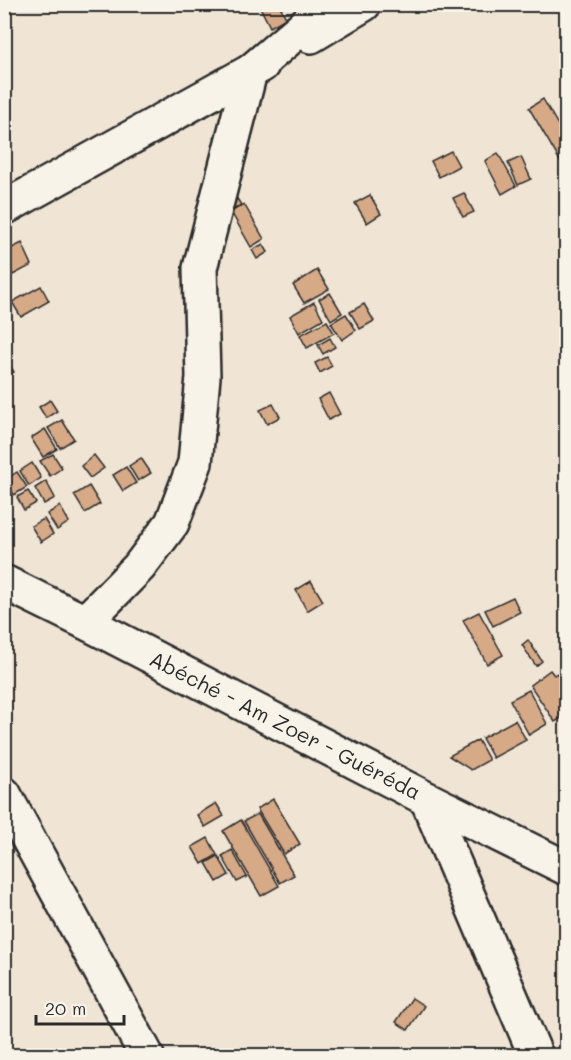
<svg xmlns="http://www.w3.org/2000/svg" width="571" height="1060" font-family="Mali,sans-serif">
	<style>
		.building { fill: #d6a987; stroke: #2b2b2b; stroke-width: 1.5 }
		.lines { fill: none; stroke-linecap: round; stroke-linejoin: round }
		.street-casing { stroke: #2b2b2b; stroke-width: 38 }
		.secondary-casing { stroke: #2b2b2b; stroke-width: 38 }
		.street { stroke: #f7f3e8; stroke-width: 33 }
		.secondary { stroke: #f7f3e8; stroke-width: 33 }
		.labels { text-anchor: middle; stroke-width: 4.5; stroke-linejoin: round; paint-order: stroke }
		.street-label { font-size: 21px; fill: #2b2b2b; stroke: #f7f3e8 }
	</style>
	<rect width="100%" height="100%" fill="#f0e4d5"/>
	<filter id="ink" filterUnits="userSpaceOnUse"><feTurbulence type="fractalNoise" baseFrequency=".0167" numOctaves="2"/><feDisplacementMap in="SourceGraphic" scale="12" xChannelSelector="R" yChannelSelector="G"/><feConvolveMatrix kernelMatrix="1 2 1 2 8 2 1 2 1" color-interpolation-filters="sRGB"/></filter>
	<g filter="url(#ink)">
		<g class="building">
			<polygon points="265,4 279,4 286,18 270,27 260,7"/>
			<polygon points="543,99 566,139 566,157 560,161 529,108"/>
			<polygon points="451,151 459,166 439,177 431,161"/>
			<polygon points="498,153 516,186 502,194 485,161"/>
			<polygon points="521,157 531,179 518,185 508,163"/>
			<polygon points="464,193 474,212 463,217 453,198"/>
			<polygon points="370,195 381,214 367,223 355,203"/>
			<polygon points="236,197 241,205 231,211 226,203"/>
			<polygon points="244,204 264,239 251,247 231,212"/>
			<polygon points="22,243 32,265 13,275 4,256 4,252"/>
			<polygon points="263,244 268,252 257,259 252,250"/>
			<polygon points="317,270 329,289 304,303 293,285"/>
			<polygon points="41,286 49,301 21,317 12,302"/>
			<polygon points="330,293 342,313 331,320 319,299"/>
			<polygon points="314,302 323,319 299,333 290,316"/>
			<polygon points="364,304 374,321 360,329 350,312"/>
			<polygon points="346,314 356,330 342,340 331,323"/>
			<polygon points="327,321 334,333 307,348 300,335"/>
			<polygon points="330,338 335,347 323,354 318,345"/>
			<polygon points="4,356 14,372 4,378"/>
			<polygon points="327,357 332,366 320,373 315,363"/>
			<polygon points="329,393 340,414 329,420 318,399"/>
			<polygon points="50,400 57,411 46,418 39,407"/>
			<polygon points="273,404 280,417 267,424 260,410"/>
			<polygon points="62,420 74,439 60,448 48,428"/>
			<polygon points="45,429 57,449 43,457 31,438"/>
			<polygon points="53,454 62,468 50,476 40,461"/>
			<polygon points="94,455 104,468 90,478 81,466"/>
			<polygon points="141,458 151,473 138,481 129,466"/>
			<polygon points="32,463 41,478 29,486 20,471"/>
			<polygon points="126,467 136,483 123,491 113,475"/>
			<polygon points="17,472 27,487 14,495 5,480"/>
			<polygon points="46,481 55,498 44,504 35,488"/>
			<polygon points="89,486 100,504 85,513 74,495"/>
			<polygon points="28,491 36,503 24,510 17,497"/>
			<polygon points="60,506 69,522 57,530 47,514"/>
			<polygon points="44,519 53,534 41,542 31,526"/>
			<polygon points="311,581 323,601 307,611 296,590"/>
			<polygon points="513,597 520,612 493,626 485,610"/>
			<polygon points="479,612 503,655 487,664 463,620"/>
			<polygon points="528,640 542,661 536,666 522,645"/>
			<polygon points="550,670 554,675 557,673 566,687 566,715 555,722 530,685"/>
			<polygon points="529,690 547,724 529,735 510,700"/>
			<polygon points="515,720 526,740 493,758 482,738"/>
			<polygon points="478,740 489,760 471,770 449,756"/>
			<polygon points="273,799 300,844 284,854 257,809"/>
			<polygon points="216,803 224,816 205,827 197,815"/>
			<polygon points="258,814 294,875 280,883 244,821"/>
			<polygon points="241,820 279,886 261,896 223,831"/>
			<polygon points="208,838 217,855 202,864 192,847"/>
			<polygon points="232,850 247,877 237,882 222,856"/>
			<polygon points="218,856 229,875 217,882 206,863"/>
			<polygon points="412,998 424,1006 408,1030 396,1022"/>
		</g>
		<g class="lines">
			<defs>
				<g id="street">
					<polyline points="311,36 364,4"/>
					<polyline points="4,208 262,65"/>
					<polyline points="85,622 139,567 172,523 195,463 203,377 200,268 250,72 329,4"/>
					<polyline points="4,794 147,1056"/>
					<polyline points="427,799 536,1056"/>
				</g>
				<polyline id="secondary" points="4,582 85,622 427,799 566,868"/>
			</defs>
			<use href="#street" class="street-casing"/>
			<use href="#secondary" class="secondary-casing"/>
			<use href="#street" class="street"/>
			<use href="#secondary" class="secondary"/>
		</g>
	</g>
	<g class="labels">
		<g class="street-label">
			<text transform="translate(285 726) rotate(27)" y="7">Abéché - Am Zoer - Guéréda</text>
		</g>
	</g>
	<rect width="571" height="1060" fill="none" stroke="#f7f3e8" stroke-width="24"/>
	<rect x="12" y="12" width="547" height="1036" fill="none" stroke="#2b2b2b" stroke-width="2" filter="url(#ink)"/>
	<path d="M36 1015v9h88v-9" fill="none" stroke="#2b2b2b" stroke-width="3"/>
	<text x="45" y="1015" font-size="18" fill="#2b2b2b" stroke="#f7f3e8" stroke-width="4.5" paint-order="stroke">20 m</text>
</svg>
